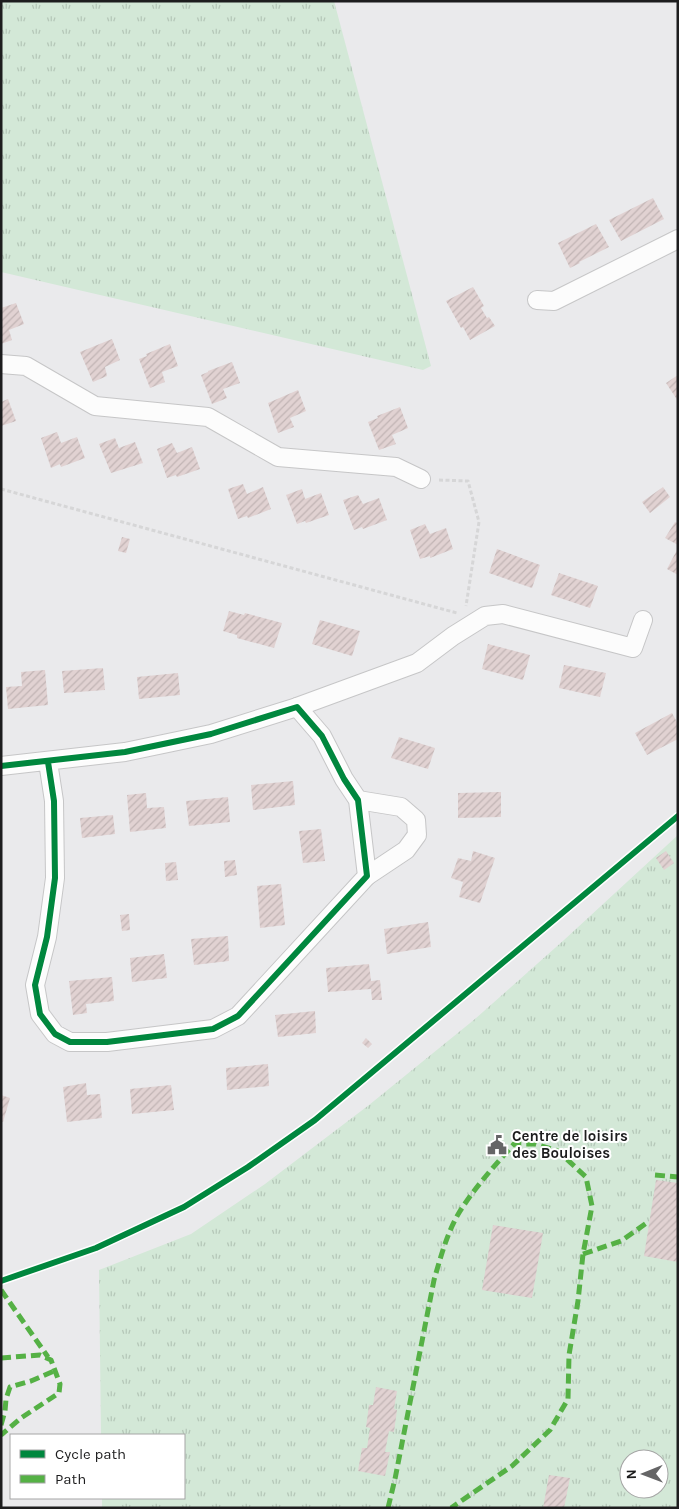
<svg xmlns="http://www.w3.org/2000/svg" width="679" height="1509" font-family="Karla,sans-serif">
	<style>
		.grass { fill: url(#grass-tufts); fill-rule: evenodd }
		.building { fill: url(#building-hatch) }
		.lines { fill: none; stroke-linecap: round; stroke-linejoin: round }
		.minor-casing { stroke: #c6c6c7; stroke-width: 20 }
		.path { stroke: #d6d6d7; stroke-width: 3; stroke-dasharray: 4 2.5; stroke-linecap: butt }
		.minor { stroke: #fcfcfc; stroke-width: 18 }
		.quiet { stroke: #55b145; stroke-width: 5; stroke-dasharray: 10 5; stroke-linecap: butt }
		.cycleway-casing { stroke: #fff; stroke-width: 9 }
		.cycleway { stroke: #00873e; stroke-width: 6 }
		.labels { text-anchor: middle; stroke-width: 4; stroke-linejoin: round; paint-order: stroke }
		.poi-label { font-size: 15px; font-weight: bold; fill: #1d1d1e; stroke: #fff; text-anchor: start }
	</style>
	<defs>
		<pattern id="grass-tufts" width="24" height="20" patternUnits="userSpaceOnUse" patternTransform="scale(1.25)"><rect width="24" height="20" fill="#d3e8d7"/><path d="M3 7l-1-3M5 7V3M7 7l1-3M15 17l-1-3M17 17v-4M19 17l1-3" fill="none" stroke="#b5c7b8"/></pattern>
		<pattern id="building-hatch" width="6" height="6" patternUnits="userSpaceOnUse" patternTransform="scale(1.25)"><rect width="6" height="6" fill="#e1d2d2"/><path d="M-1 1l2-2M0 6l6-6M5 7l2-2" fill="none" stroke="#c1b4b4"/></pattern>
	</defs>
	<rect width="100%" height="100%" fill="#eaeaec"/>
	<g class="grass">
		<polygon points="1,1 334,1 431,366 423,370 1,272"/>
		<path d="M 678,835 L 678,1508 L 102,1508 L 102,1498 L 184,1498 L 184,1435 L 101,1435 L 99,1270 L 191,1234 L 265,1184 L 369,1105 L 475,1019 L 564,940 ZM 629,1459 L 659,1459 L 659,1489 L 629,1489 Z"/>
	</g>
	<g class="building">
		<polygon points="653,198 664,219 621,241 609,220"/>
		<polygon points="596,224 609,247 579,262 580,263 570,268 558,243"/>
		<polygon points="473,287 484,306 481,308 487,318 489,317 495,326 470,340 463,327 461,328 446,301"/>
		<polygon points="16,303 24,324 9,330 12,340 1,344 1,308"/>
		<polygon points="112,339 120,360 105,367 107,376 93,382 80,352"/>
		<polygon points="170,344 178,366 162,372 165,382 150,388 139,359 147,356 146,354"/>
		<polygon points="232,362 240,383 223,389 227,398 212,404 201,375 208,372 208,371"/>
		<polygon points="678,375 678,401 666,383"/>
		<polygon points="298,390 306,411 290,418 294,427 278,433 268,403"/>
		<polygon points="8,399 16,421 1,426 1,402"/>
		<polygon points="400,407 408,428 392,435 396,444 379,450 368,422 378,418 377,416"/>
		<polygon points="57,432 61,443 77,437 85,458 61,467 60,464 51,468 41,438"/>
		<polygon points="115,438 119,448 135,442 143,463 111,473 99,444"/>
		<polygon points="172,443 177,453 192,447 200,469 177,477 176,475 167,478 157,449"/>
		<polygon points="243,484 247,494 263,487 271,509 248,518 247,516 238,519 228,489"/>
		<polygon points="663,487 670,497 650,513 642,502"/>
		<polygon points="302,489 305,499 321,493 329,515 306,523 305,521 297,524 286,495"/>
		<polygon points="358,495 363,504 379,498 387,520 363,529 362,527 354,530 343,500"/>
		<polygon points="675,522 678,523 678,545 665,538"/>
		<polygon points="425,524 430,534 446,528 453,549 430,558 430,556 420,559 410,530"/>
		<polygon points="122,537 130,539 126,553 118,551"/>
		<polygon points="678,548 678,575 667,569"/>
		<polygon points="497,549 540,565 532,588 489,573"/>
		<polygon points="559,573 598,586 590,608 551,595"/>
		<polygon points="229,611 244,615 245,613 282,623 274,648 237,638 237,635 223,631"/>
		<polygon points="320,620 360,631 352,656 312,644"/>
		<polygon points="488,644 530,655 523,680 482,669"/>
		<polygon points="564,665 606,673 600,697 559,688"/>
		<polygon points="103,668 105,690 64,693 62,671"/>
		<polygon points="45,670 48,705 8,709 6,687 22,686 21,672"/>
		<polygon points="178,673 180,695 139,699 137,677"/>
		<polygon points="672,713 678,724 678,739 647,755 635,733"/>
		<polygon points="399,737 435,748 428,769 391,758"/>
		<polygon points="293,781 295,805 253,810 251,785"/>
		<polygon points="501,792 501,817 458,818 458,793"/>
		<polygon points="146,793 147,808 164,807 166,828 130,832 127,795"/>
		<polygon points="228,797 230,822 189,826 186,801"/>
		<polygon points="113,815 115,834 82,838 80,818"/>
		<polygon points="321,829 325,861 303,863 299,831"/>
		<polygon points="473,851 495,858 480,903 459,897 463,882 451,878 458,858 471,861"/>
		<polygon points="666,851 674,863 664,870 656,858"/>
		<polygon points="235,860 237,875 225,877 224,861"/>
		<polygon points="176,862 178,880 166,881 165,863"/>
		<polygon points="281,884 285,925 260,928 257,886"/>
		<polygon points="129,914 130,930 122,931 120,915"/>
		<polygon points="428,922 431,947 387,954 384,929"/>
		<polygon points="228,936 229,961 194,965 191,939"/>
		<polygon points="164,954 167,978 132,982 130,958"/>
		<polygon points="369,964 371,981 380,980 382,1000 372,1000 371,989 328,992 326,968"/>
		<polygon points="112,977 114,1001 86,1004 87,1013 73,1015 69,981"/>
		<polygon points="315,1011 316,1033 278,1037 275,1015"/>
		<polygon points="366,1038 372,1044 368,1048 362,1043"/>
		<polygon points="268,1064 269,1086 227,1090 226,1068"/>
		<polygon points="86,1083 87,1095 100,1094 102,1118 67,1122 63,1087"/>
		<polygon points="171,1085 174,1110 132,1114 130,1089"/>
		<polygon points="1,1095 10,1098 3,1122 1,1121"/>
		<polygon points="656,1180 678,1183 678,1262 644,1256"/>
		<polygon points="493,1225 543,1233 532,1298 482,1290"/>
		<polygon points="376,1387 397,1391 394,1409 397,1410 394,1432 389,1431 385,1452 390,1452 385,1476 358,1471 362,1448 367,1448 370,1428 366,1427 369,1405 373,1405"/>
		<polygon points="549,1475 570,1478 564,1508 543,1508"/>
	</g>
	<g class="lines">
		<defs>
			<g id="minor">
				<polyline points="537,300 554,301 678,239"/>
				<polyline points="1,364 26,366 95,406 208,417 278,457 396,467 421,479"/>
				<polyline points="297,707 417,663 453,636 485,616 503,614 633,648 643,620"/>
				<polyline points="1,766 125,752 211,734 297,707 322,736 344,779 358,800 367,876 238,1016 213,1029 107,1042 70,1042 55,1034 40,1014 35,985 47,937 55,878 54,801 48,762"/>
				<polyline points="358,800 401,807 416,820 417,835 406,850 367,876"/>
			</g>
		</defs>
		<use href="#minor" class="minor-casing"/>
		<g class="path">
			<polyline points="439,480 468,481 479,522 466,606"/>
			<polyline points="1,489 457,613"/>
		</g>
		<use href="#minor" class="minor"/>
		<g class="quiet">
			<polyline points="655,1175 678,1177"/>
			<polyline points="583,1254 621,1241 648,1222"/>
			<polyline points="1,1290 48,1357"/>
			<polyline points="1,1358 40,1355 51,1360 60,1384 59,1393 21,1418 1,1435"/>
			<polyline points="1,1425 5,1411 6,1399 10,1387 31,1381 54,1371"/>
			<path d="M 388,1508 L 395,1479 L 434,1280 C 441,1256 448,1229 462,1208 C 477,1185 496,1164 514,1144 L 535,1144 L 558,1151 L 586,1177 L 592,1206 L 583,1254 L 578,1301 L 569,1355 L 568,1399 L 550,1430 L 512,1466 L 451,1508"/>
		</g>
		<defs>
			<g id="cycleway">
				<polyline points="1,766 125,752 211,734 297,707 322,736 344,779 358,800 367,876 238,1016 213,1029 107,1042 70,1042 55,1034 40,1014 35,985 47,937 55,878 54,801 48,762"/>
				<polyline points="1,1281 96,1248 184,1207 248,1167 315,1120 678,816"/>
			</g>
		</defs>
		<use href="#cycleway" class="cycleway-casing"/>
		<use href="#cycleway" class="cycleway"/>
	</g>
	<defs>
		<symbol id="civic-bare" viewBox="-9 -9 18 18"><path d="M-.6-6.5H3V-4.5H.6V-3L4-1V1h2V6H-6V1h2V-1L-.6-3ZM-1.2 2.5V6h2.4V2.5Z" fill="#656566" stroke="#fff" stroke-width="2.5" paint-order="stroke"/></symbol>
	</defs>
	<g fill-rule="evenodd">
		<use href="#civic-bare" x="483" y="1131" width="28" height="28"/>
	</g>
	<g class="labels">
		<g class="poi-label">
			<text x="512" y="1141">Centre de loisirs<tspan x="512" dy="17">des Bouloises</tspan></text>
		</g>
	</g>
	<rect width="679" height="1509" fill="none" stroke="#1d1d1e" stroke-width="5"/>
	<rect x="10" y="1434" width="175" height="65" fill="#ffffff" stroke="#a5a5a5"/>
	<rect x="20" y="1450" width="25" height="8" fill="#00873e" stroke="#a5a5a5"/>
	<text x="55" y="1459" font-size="15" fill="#1d1d1e">Cycle path</text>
	<rect x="20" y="1475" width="25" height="8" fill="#55b145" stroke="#a5a5a5"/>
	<text x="55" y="1484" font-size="15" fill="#1d1d1e">Path</text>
	<g transform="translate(644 1474) rotate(269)"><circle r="24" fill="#ffffff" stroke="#a5a5a5"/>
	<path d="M0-4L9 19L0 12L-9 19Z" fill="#656566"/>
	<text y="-8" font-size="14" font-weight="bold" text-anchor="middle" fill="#1d1d1e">N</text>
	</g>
</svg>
